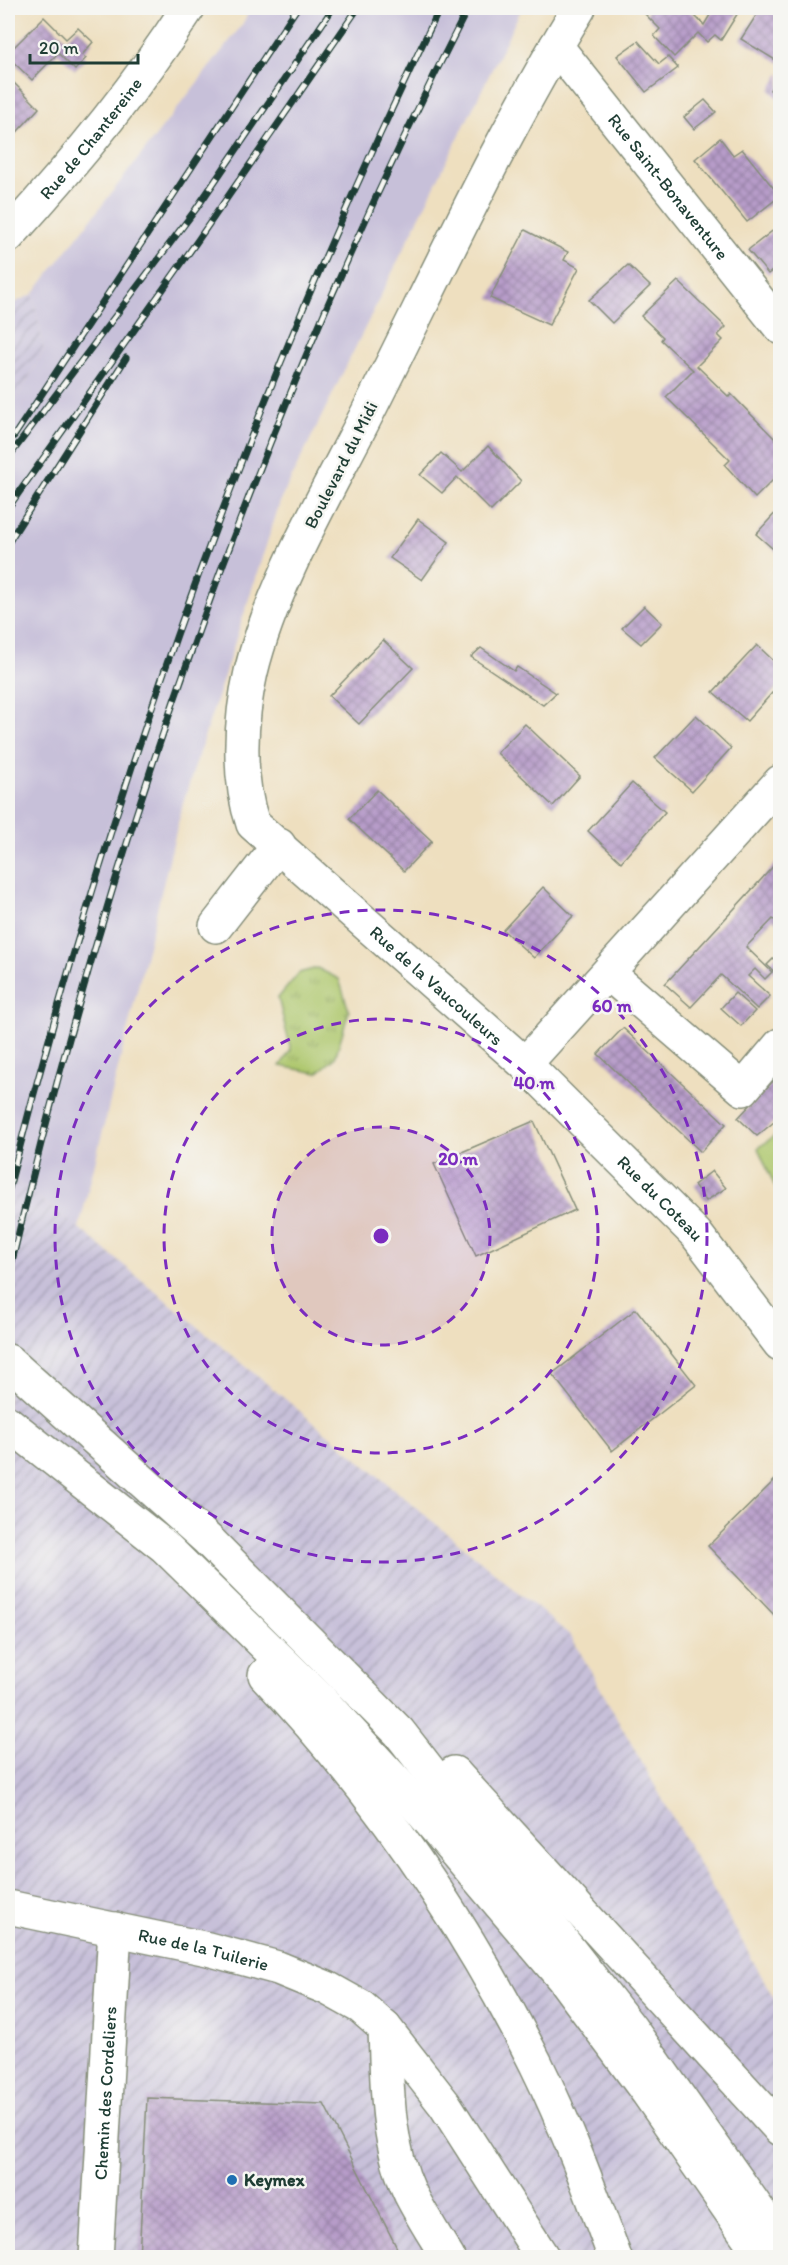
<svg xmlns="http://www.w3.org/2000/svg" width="788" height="2265" font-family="Itim,sans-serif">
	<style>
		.industrial { fill: url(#industrial-furrows) }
		.railway { fill: #c7c0d9 }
		.park { fill: url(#park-tufts); stroke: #668250; stroke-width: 1.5 }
		.pitch { fill: #aec76d; stroke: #668250; stroke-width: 1.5 }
		.building { fill: url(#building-cross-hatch) }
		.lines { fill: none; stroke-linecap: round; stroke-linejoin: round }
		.minor-casing { stroke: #868e7a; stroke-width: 36 }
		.major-casing { stroke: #868e7a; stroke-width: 36 }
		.minor { stroke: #fff; stroke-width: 33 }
		.major { stroke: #fff; stroke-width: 33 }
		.rail-casing { stroke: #1f3d34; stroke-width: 7 }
		.rail { stroke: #f6f6f2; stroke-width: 4.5; stroke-dasharray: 14; stroke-linecap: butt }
		.ring { fill: none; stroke: #7b2cbf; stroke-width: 3; stroke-dasharray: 10 8 }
		.poi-dot { fill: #1f6fb2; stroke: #f6f6f2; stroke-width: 2 }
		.labels { text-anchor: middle; stroke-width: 5; stroke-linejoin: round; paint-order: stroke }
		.street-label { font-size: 18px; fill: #1f3d34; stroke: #f6f6f2 }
		.poi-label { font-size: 18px; font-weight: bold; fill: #1f3d34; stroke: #f6f6f2; text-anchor: start }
		.centre { fill: #7b2cbf; stroke: #f6f6f2; stroke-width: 3 }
		.ring-label { font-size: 18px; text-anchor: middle; font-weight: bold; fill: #7b2cbf; stroke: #f6f6f2; stroke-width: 5; stroke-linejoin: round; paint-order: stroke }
	</style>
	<defs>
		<pattern id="industrial-furrows" width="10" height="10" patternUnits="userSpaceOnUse" patternTransform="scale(1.5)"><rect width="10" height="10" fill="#c7c0d9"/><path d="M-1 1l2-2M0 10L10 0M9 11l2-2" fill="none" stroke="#a19db1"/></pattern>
		<pattern id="park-tufts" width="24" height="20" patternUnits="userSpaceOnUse" patternTransform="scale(1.5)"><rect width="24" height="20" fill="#aec76d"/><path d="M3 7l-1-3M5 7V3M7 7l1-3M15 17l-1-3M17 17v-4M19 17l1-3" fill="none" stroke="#8da35a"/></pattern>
		<pattern id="building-cross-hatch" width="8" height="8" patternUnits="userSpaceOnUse" patternTransform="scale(1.5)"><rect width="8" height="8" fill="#b79cc9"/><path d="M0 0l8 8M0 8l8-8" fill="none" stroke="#9480a4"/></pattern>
	</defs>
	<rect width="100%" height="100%" fill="#f6f6f2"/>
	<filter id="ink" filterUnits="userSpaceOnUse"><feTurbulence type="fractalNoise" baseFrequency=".0167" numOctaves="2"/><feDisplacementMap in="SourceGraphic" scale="12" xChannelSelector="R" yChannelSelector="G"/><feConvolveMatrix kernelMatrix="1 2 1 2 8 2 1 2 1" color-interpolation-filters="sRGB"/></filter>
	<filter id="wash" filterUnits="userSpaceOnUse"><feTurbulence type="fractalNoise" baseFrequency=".008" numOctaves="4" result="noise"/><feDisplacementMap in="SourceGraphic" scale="24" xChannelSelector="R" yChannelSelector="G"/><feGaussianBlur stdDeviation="1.35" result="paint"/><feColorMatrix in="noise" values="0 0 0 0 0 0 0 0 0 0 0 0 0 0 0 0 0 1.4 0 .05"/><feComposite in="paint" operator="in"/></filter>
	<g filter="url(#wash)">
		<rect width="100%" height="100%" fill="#eedfbf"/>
		<g class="industrial">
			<polygon points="33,294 44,350 8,415 8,306"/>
			<polygon points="8,1176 79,1228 571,1636 780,2009 780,2257 8,2257"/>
		</g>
		<g class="railway">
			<polygon points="251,8 522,8 281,499 183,803 79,1228 8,1176 8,415 44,350 33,294 242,25"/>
			<polygon points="8,1484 19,1493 8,1563"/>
		</g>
		<polygon class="park" points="317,968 339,979 349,1011 335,1058 317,1073 280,1066 291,1050 278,998 299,973"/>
		<polygon class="pitch" points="780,1132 780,1198 758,1148"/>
		<g id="blocks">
			<g class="building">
				<polygon points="651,8 687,8 704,25 713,10 709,8 741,8 721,40 715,35 707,42 698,33 674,57 654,36 660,29 645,14"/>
				<polygon points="761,8 780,8 780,63 741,39"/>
				<polygon points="44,17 66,39 78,28 93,42 82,55 86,58 75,70 58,53 32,80 8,57 8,53"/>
				<polygon points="638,41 659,64 668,57 678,68 646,92 617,56"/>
				<polygon points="780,73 780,100 770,90"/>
				<polygon points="8,77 39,108 8,142"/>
				<polygon points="705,100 716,112 694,129 684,117"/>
				<polygon points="720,138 733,155 742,149 780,196 747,222 695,159"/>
				<polygon points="780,225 780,265 768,274 748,250"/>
				<polygon points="525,230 568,252 564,260 579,268 549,325 490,298"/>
				<polygon points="628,265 650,286 612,323 589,300"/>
				<polygon points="678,281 726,327 718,335 723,340 697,366 729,397 731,394 780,444 780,473 755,498 725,465 730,460 666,397 693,370 661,340 663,337 641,316"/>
				<polygon points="488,446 521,481 491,511 457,477 442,493 420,475 441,453 462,472"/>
				<polygon points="780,508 780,555 756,534"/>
				<polygon points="418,519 449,542 422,580 390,558"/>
				<polygon points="644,606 662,623 641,644 622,628"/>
				<polygon points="383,640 413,668 359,724 329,696"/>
				<polygon points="757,645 780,667 780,684 747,721 713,692"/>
				<polygon points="481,648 514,671 517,667 556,693 543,705 471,657"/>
				<polygon points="696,715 731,748 692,791 655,758"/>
				<polygon points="525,724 580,776 553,806 497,753"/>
				<polygon points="632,783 665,812 621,862 588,831"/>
				<polygon points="377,790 432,841 404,871 349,819"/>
				<polygon points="780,859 780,925 773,919 746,947 772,972 765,979 755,969 748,976 770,996 757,1009 721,975 691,1007 665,984"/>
				<polygon points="543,887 573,916 534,958 503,930"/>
				<polygon points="780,952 780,977 767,965"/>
				<polygon points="735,993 755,1011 741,1026 721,1008"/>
				<polygon points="623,1028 726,1124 701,1152 598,1054"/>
				<polygon points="780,1074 780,1117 757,1136 738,1118"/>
				<polygon points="534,1121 575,1210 476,1256 434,1164"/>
				<polygon points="712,1171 726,1188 706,1201 694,1185"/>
				<polygon points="636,1309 696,1385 612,1451 552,1374"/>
				<polygon points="780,1475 780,1616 778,1619 708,1546"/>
				<polygon points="147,2098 324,2104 402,2258 139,2258"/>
			</g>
		</g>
	</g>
	<g filter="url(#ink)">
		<use href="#blocks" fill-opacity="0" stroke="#868e7a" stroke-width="1.5"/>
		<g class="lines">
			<defs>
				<g id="minor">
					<path id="s1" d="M 579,8 C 501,135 439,271 372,404 C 331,486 272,584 251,672 C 240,719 237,778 253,824 L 525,1064 L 696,1234 L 780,1344"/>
					<path id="s2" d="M 556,46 L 780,327"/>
					<polyline points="216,926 279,845"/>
					<polyline points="608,973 743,1089 780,1045"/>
					<polyline points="525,1064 780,782"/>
					<path id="s3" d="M 8,1907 L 208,1949 L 278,1968 L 327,1988 L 361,2007 L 385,2028 L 445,2105 L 543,2258"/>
					<path d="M 385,2028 C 387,2083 386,2142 410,2193 C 421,2215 435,2236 448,2258"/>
					<path id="s4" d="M 96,2258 L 115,1929"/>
				</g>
				<g id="major">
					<path id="s5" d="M 8,236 C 74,164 135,90 188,8"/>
					<polyline points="8,1361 208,1540 399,1732 631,2029 780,2241"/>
					<polyline points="8,1423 164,1546 320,1699 399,1785 562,1977 648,2093 763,2258"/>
					<path d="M 265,1675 C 374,1789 465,1923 536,2064 C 567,2127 591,2192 615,2258"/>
					<polyline points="454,1773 780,2129"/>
				</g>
			</defs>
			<use href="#minor" class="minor-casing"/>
			<use href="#major" class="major-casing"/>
			<use href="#minor" class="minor"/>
			<use href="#major" class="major"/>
			<defs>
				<g id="rail">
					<polyline points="14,436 297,8"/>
					<polyline points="8,458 196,209 333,8"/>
					<polyline points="8,508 198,240 358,8"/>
					<polyline points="8,543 126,358"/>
					<path d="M 8,1192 C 112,785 255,385 440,8"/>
					<path d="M 8,1278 C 110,840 263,408 468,8"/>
				</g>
			</defs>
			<use href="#rail" class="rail-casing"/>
			<use href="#rail" class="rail"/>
		</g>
	</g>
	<circle cx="381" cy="1236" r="109" fill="#7b2cbf" fill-opacity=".12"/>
	<g class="ring">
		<circle cx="381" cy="1236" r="109"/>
		<circle cx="381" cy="1236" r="217"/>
		<circle cx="381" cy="1236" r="326"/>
	</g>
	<circle class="poi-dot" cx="232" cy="2180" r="6"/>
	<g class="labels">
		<g class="street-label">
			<text dy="6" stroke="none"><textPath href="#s5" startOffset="128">Rue de Chantereine</textPath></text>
			<text dy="6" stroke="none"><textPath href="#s2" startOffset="180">Rue Saint-Bonaventure</textPath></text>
			<text transform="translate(341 465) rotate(-63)" y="6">Boulevard du Midi</text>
			<text dy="6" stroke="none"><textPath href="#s1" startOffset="1140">Rue de la Vaucouleurs</textPath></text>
			<text dy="6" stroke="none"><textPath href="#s1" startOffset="1449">Rue du Coteau</textPath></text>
			<text dy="6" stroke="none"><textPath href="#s3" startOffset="200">Rue de la Tuilerie</textPath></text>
			<text dy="6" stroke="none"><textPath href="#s4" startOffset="165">Chemin des Cordeliers</textPath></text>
		</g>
		<g class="poi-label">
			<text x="244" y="2186">Keymex</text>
		</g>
	</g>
	<circle cx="381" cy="1236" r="9" class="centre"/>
	<g class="ring-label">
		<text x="612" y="1012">60 m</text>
		<text x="534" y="1089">40 m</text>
		<text x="458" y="1165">20 m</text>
	</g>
	<rect width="788" height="2265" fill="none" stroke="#f6f6f2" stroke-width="30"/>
	<path d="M30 54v9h108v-9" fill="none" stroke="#1f3d34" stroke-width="3"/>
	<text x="39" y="54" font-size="18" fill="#1f3d34" stroke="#f6f6f2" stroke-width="4.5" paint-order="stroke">20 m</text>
</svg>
